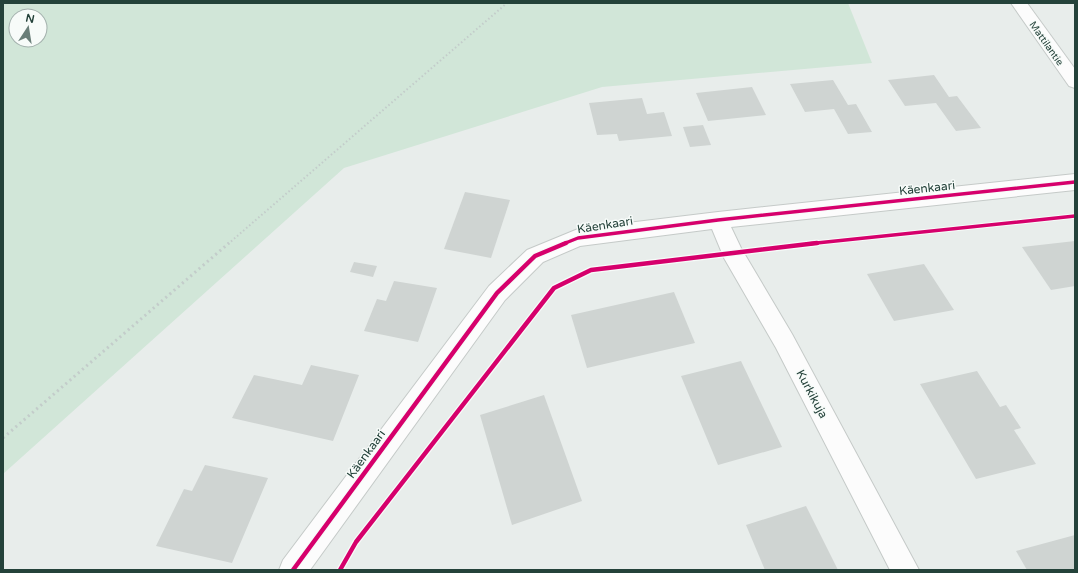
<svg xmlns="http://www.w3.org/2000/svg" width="1078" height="573" font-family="'Varela Round',sans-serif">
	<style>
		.green { fill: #d1e6d8; fill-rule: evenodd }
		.building { fill: #cfd4d2 }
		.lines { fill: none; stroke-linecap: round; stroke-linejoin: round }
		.minor-casing { stroke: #c5cac8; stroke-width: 2 }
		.tertiary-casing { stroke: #c5cac8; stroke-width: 2 }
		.path-far1 { stroke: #c3ccca; stroke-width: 2; stroke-dasharray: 1.5 2.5; stroke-linecap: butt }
		.path { stroke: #c3ccca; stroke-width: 3; stroke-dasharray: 2 3.5; stroke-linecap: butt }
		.minor { fill: #fcfcfc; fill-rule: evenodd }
		.tertiary { fill: #fcfcfc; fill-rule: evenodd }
		.cycleway-far1-casing { stroke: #f7fbf9; stroke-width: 5.5 }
		.cycleway-casing { stroke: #f7fbf9; stroke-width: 7 }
		.cycleway-far1 { stroke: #d6006c; stroke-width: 3.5 }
		.cycleway { stroke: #d6006c; stroke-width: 4.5 }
		.labels { text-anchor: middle; stroke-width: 3; stroke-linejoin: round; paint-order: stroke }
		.far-street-label { font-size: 10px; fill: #24423a; stroke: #f7fbf9 }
		.street-label { font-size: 12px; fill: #24423a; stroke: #f7fbf9 }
	</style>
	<rect width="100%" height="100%" fill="#e8edeb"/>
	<path class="green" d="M 3,3 L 848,3 L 872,63 L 602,87 L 344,168 L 3,474 ZM 16,16 L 40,16 L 40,40 L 16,40 Z"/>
	<g class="building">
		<polygon points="934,75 949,97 957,96 981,128 956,131 936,103 905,106 888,80"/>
		<polygon points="833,80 848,105 856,104 872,132 848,134 834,109 805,112 790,84"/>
		<polygon points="752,87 766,115 708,121 696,93"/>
		<polygon points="642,98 647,114 664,112 672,136 619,141 617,134 597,135 589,103"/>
		<polygon points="703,125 711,145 690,147 683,127"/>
		<polygon points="465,192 510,200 491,258 444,249"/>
		<polygon points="1075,241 1075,286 1051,290 1022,247"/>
		<polygon points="354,262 377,266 373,277 350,272"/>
		<polygon points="924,264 954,310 894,321 867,274"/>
		<polygon points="394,281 437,288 418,342 364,331 377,299 386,301"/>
		<polygon points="674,292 695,343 587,368 571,315"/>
		<polygon points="741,361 782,447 718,465 681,376"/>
		<polygon points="311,365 359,375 333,441 232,418 254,375 302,385"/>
		<polygon points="977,371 1000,407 1006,405 1021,428 1014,430 1036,464 976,479 920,384"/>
		<polygon points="544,395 582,501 512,525 480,415"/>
		<polygon points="205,465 268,478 232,563 156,546 184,489 192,491"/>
		<polygon points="806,506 838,570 765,570 746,525"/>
		<polygon points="1075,535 1075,570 1027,570 1016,551"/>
	</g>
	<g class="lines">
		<defs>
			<polygon id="minor" points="1075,174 1075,190 731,227 741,248 792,334 919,570 890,570 776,348 724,258 712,229 580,246 543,262 505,300 310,570 279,570 283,560 489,286 527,250 578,229 718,212"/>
			<polygon id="tertiary" points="1011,3 1027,3 1075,69 1075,88 1069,86"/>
		</defs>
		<use href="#minor" class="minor-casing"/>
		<use href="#tertiary" class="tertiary-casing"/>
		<polyline class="path-far1" points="228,244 507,3"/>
		<polyline class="path" points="3,438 229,243"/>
		<use href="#minor" class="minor"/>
		<use href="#tertiary" class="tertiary"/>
		<defs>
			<g id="cycleway-far1">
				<polyline points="563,244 578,238 718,220 1075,182"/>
				<polyline points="807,244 1075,216"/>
			</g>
			<g id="cycleway">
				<polyline points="293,570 497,293 535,256 566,243"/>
				<polyline points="340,570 356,542 554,288 591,270 817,243"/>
			</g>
		</defs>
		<use href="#cycleway-far1" class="cycleway-far1-casing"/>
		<use href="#cycleway" class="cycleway-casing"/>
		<use href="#cycleway-far1" class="cycleway-far1"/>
		<use href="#cycleway" class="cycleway"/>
	</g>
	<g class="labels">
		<g class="far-street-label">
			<text transform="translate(1047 43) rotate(55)" y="4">Mattilantie</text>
		</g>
		<g class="street-label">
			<text transform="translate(927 188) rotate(-6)" y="4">Käenkaari</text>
			<text transform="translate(605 225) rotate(-9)" y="4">Käenkaari</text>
			<text transform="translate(812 394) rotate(62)" y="4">Kurkikuja</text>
			<text transform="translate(366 454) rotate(-54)" y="4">Käenkaari</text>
		</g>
	</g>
	<rect width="1078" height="573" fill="none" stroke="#24423a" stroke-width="8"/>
	<g transform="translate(28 28) rotate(12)"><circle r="19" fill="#f7fbf9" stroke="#a3b1ad"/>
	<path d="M0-3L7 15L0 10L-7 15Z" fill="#697e78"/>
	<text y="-6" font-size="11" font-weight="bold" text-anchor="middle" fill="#24423a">N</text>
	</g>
</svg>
